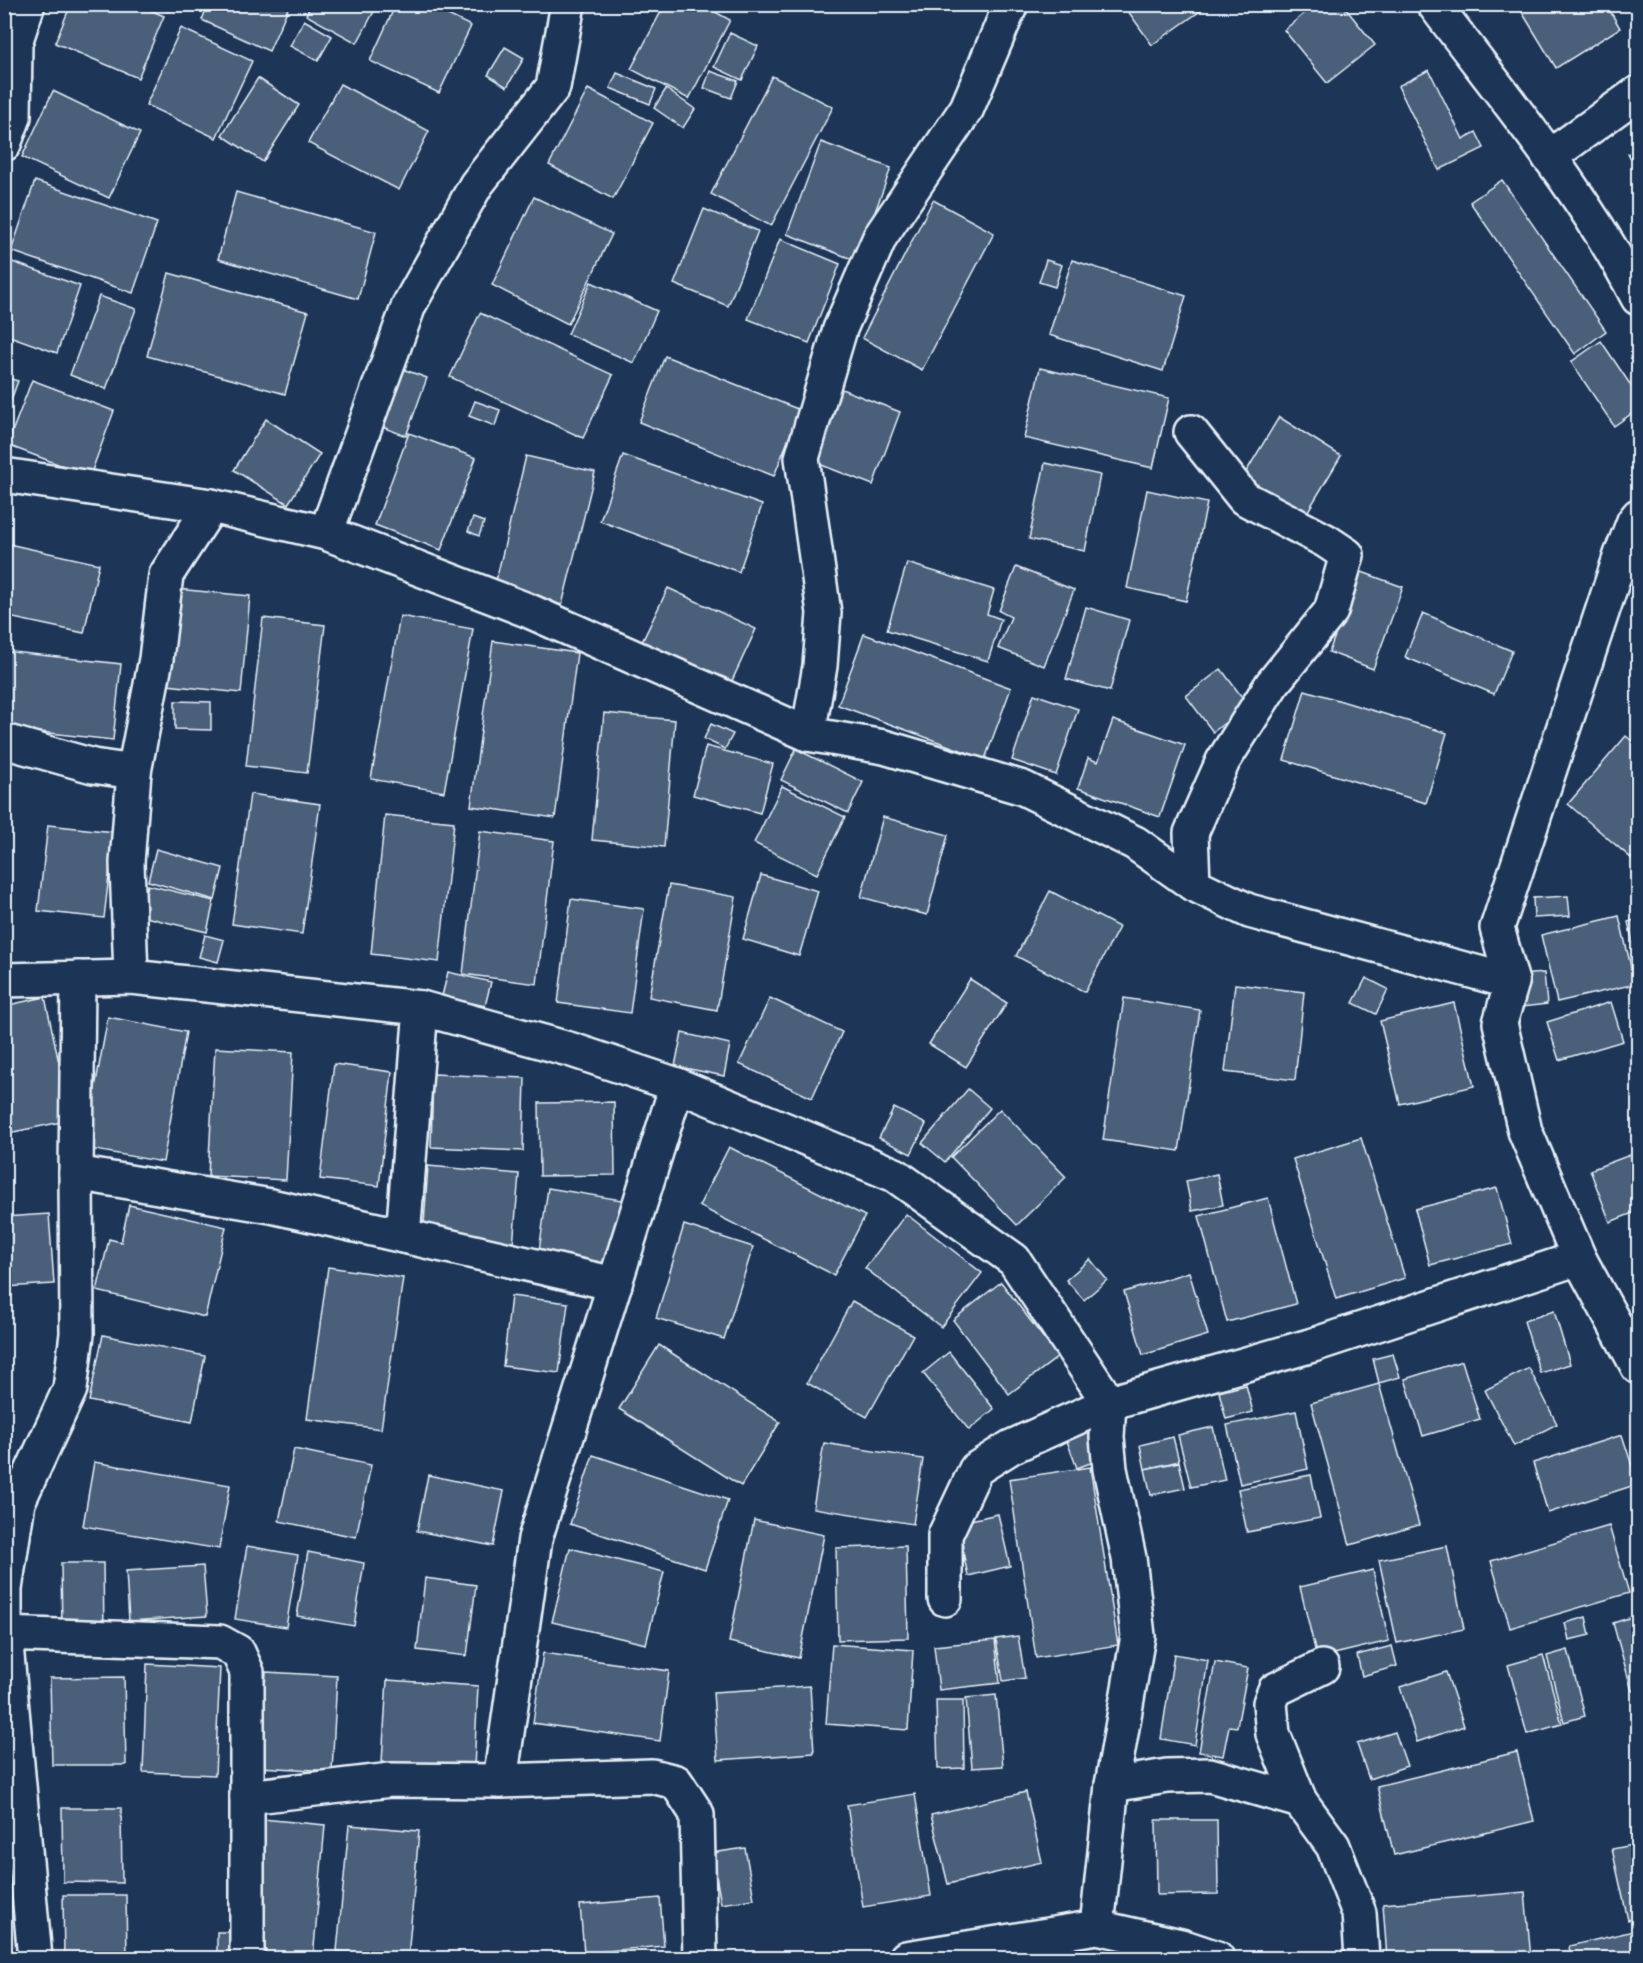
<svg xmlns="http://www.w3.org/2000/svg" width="1643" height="1963" font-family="Caveat,sans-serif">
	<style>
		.building { fill: #495e7a; stroke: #e8f1f8; stroke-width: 1.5 }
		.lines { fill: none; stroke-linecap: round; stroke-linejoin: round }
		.minor-casing { stroke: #e8f1f8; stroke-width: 38 }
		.tertiary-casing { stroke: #e8f1f8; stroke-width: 38 }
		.minor { stroke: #1d3557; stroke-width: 33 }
		.tertiary { stroke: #1d3557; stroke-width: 33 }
	</style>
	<rect width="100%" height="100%" fill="#1d3557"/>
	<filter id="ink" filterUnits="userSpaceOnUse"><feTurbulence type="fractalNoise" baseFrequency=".0167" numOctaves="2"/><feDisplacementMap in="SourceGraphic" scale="12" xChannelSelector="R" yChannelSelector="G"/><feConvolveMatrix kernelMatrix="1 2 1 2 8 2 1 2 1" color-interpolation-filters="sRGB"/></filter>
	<g filter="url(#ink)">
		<g class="building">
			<polygon points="71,4 136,4 164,16 138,78 55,43"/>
			<polygon points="154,4 171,4 168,11"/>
			<polygon points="208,4 290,4 269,51 202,20"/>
			<polygon points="311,4 378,4 357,43 306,15"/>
			<polygon points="396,4 425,4 471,26 439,93 370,61"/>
			<polygon points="665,4 701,4 730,20 689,99 631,69"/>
			<polygon points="1123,4 1204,4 1206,7 1152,45"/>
			<polygon points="1316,4 1342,4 1375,45 1327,83 1284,30"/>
			<polygon points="1517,4 1606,4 1620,28 1556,68"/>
			<polygon points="304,20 332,36 318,61 290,46"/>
			<polygon points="181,28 252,61 216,138 146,105"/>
			<polygon points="730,33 758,46 742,80 714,67"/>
			<polygon points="505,47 524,58 507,87 488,75"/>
			<polygon points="1429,70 1463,139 1476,132 1484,148 1439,170 1398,86"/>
			<polygon points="710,71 738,81 731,98 704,88"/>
			<polygon points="617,73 656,89 650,104 610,88"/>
			<polygon points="772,76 833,107 771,226 711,194"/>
			<polygon points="258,78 299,105 263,162 222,135"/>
			<polygon points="340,84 429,131 399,190 308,143"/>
			<polygon points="588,89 653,123 613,199 549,165"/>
			<polygon points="666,89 695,109 683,128 654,108"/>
			<polygon points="53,91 140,133 109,198 22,157"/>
			<polygon points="821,142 891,168 857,261 787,234"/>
			<polygon points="1638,147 1638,169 1628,154"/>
			<polygon points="1502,180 1606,331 1575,354 1470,202"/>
			<polygon points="35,181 157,223 133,293 11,251"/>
			<polygon points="236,192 376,232 358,299 218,259"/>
			<polygon points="534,197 612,234 568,324 492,285"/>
			<polygon points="933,200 994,233 922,370 862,338"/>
			<polygon points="704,209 758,231 728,306 674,284"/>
			<polygon points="780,239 840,264 809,343 748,319"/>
			<polygon points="4,259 80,286 57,353 4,334"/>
			<polygon points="1046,260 1062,265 1055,287 1039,282"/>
			<polygon points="1072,260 1186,296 1163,371 1049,335"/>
			<polygon points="169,273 308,312 285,394 147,356"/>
			<polygon points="591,282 657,311 634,363 568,334"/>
			<polygon points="99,296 136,309 106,389 70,375"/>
			<polygon points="480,313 613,375 583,438 450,377"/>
			<polygon points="1601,341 1638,396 1638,409 1614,426 1571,362"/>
			<polygon points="665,356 800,410 774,476 639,422"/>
			<polygon points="397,367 427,378 406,436 377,425"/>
			<polygon points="1040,368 1169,398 1153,468 1024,438"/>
			<polygon points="4,377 18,381 4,419"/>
			<polygon points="32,380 114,411 90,476 7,445"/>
			<polygon points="834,386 900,412 873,485 806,459"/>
			<polygon points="475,401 500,410 495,426 469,416"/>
			<polygon points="1279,417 1341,456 1305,516 1243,477"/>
			<polygon points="266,419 320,454 288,504 234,470"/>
			<polygon points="409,433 476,458 441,550 375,525"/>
			<polygon points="623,455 762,505 739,572 600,521"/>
			<polygon points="526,456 595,472 562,605 494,589"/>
			<polygon points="1045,463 1100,475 1085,551 1029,539"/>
			<polygon points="1147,490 1207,503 1186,601 1127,588"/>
			<polygon points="473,518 484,522 479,536 468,531"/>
			<polygon points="4,543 99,564 84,633 4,616"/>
			<polygon points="907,563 994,590 987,614 1001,619 988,661 887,630"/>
			<polygon points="1016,567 1074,590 1044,666 998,648 1011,617 999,611"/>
			<polygon points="1359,571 1403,587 1373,669 1329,652"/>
			<polygon points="668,588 756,629 730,685 642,642"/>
			<polygon points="176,589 250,596 241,693 167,685"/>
			<polygon points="1086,607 1129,620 1110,691 1066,679"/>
			<polygon points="1423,613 1512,651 1494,694 1405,657"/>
			<polygon points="400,616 473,629 444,792 371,779"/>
			<polygon points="263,618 325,625 307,773 246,766"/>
			<polygon points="864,634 1011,688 985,759 838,705"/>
			<polygon points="493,641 577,653 555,818 471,806"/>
			<polygon points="4,651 121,664 113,740 4,728"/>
			<polygon points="1221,669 1248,705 1213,732 1186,696"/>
			<polygon points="1305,690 1447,733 1426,803 1284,760"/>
			<polygon points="1034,694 1078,709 1056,775 1012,760"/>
			<polygon points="175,701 211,702 211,730 175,729"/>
			<polygon points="604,713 675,720 664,847 592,840"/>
			<polygon points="1113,720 1185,745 1160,817 1078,788 1088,758 1098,762"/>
			<polygon points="711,724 733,734 725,749 704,739"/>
			<polygon points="1626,736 1638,746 1638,864 1568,804"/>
			<polygon points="706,746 773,764 760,813 693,795"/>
			<polygon points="796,749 863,782 848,813 781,780"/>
			<polygon points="782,786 845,817 817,874 754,843"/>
			<polygon points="250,794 320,804 302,934 232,924"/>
			<polygon points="385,815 454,822 439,962 371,954"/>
			<polygon points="883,817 948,835 927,915 861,897"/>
			<polygon points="48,825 114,832 104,918 38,911"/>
			<polygon points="480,831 554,841 537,984 463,974"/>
			<polygon points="156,849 223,868 215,900 148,881"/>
			<polygon points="761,875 818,891 799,956 743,939"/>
			<polygon points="148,885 214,901 207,932 141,916"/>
			<polygon points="669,885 736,897 717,1010 649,997"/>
			<polygon points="1050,891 1119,927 1085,992 1016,956"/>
			<polygon points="1568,896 1570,916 1534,918 1533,898"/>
			<polygon points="571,899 644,909 630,1013 558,1003"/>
			<polygon points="1619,916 1635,984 1557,1002 1541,935"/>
			<polygon points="1638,919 1638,963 1628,922"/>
			<polygon points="205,935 224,940 218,962 199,957"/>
			<polygon points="448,972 491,982 485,1006 442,996"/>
			<polygon points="1544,973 1547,1004 1522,1007 1520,975"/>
			<polygon points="1366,978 1388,989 1376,1014 1353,1003"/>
			<polygon points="970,979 1007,1003 966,1067 929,1044"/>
			<polygon points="1235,984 1304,992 1295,1080 1225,1072"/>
			<polygon points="45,997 71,1120 4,1134 4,1006"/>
			<polygon points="770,998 842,1032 812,1098 739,1064"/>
			<polygon points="1124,998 1200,1010 1179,1151 1103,1140"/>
			<polygon points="1611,1002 1623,1041 1559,1060 1547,1022"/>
			<polygon points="1454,1003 1474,1086 1400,1104 1380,1021"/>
			<polygon points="108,1017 186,1032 163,1162 84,1148"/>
			<polygon points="682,1033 730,1044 724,1076 675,1066"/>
			<polygon points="215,1048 293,1052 286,1180 208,1176"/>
			<polygon points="334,1064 392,1072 379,1186 320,1179"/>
			<polygon points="433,1074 525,1078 523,1151 431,1147"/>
			<polygon points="968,1089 990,1108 945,1162 922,1143"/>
			<polygon points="614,1102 615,1175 540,1176 539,1103"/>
			<polygon points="894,1108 926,1124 911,1154 879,1138"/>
			<polygon points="1000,1109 1066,1177 1017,1225 951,1157"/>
			<polygon points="1361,1138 1405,1278 1336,1299 1293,1159"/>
			<polygon points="729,1147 865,1216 834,1275 699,1206"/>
			<polygon points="1638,1152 1638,1211 1610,1222 1590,1170"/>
			<polygon points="428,1166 519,1174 513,1246 423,1239"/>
			<polygon points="1217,1174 1223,1205 1192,1211 1186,1181"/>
			<polygon points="548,1188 622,1200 611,1276 537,1265"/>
			<polygon points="1497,1188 1512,1244 1430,1265 1415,1209"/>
			<polygon points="1268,1198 1296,1304 1227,1322 1199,1216"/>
			<polygon points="129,1205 226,1227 205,1317 97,1291 109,1239 121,1242"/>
			<polygon points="49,1214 54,1284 4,1287 4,1217"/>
			<polygon points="906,1214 982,1273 941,1327 865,1268"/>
			<polygon points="684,1225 753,1247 724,1339 656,1318"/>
			<polygon points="1090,1259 1107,1280 1084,1300 1066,1280"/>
			<polygon points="328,1267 403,1278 381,1429 307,1419"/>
			<polygon points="1189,1272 1208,1335 1143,1355 1124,1292"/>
			<polygon points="1001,1282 1058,1357 1009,1394 953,1320"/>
			<polygon points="511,1296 568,1303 559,1373 503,1366"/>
			<polygon points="852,1301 913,1335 867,1417 807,1383"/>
			<polygon points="1554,1311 1570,1364 1540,1373 1524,1321"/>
			<polygon points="103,1335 205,1356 192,1422 89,1401"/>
			<polygon points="659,1345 780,1422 741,1486 619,1409"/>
			<polygon points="949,1352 994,1409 969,1430 923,1373"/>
			<polygon points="1393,1354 1400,1377 1379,1383 1373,1359"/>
			<polygon points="1462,1361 1480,1419 1423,1436 1405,1379"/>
			<polygon points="1529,1368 1557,1424 1514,1446 1485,1390"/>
			<polygon points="1379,1384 1419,1525 1350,1545 1311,1403"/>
			<polygon points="1246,1385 1253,1412 1226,1419 1219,1392"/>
			<polygon points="1296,1411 1308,1469 1240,1484 1227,1425"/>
			<polygon points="1089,1424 1101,1459 1077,1468 1064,1433"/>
			<polygon points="1213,1427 1225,1480 1191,1487 1178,1435"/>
			<polygon points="1622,1435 1638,1484 1548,1513 1533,1463"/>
			<polygon points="1173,1437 1179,1461 1145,1469 1140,1445"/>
			<polygon points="824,1443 923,1459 913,1524 813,1508"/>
			<polygon points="294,1449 371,1465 356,1537 279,1521"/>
			<polygon points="593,1455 728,1500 705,1569 570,1524"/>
			<polygon points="94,1462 230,1485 219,1549 83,1526"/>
			<polygon points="1179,1462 1185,1488 1151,1495 1145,1469"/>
			<polygon points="1090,1467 1118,1645 1036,1658 1009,1479"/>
			<polygon points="428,1475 504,1491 493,1546 417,1531"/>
			<polygon points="1311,1475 1320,1518 1247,1532 1238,1489"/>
			<polygon points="998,1514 1010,1566 968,1576 957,1523"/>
			<polygon points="754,1520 824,1535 799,1658 729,1642"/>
			<polygon points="1609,1526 1629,1593 1510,1628 1491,1561"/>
			<polygon points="247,1546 298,1555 286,1627 235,1619"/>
			<polygon points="906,1546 908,1638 838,1640 836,1548"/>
			<polygon points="1447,1546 1464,1629 1397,1643 1379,1560"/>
			<polygon points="570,1548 664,1572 646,1644 552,1622"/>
			<polygon points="308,1552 364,1563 354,1626 297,1616"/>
			<polygon points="61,1563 103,1563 104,1632 62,1632"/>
			<polygon points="203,1566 207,1616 129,1621 126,1571"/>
			<polygon points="1373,1570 1389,1641 1317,1658 1300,1587"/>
			<polygon points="425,1578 476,1585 467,1656 417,1650"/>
			<polygon points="1638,1615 1638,1689 1632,1691 1613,1623"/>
			<polygon points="1586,1617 1590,1635 1569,1640 1565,1623"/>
			<polygon points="1018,1636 1025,1678 1003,1681 996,1639"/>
			<polygon points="995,1640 1000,1683 939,1690 934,1646"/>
			<polygon points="832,1644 913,1650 908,1730 826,1724"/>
			<polygon points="1392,1646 1397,1666 1362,1676 1357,1655"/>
			<polygon points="1568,1650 1585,1716 1564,1722 1547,1656"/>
			<polygon points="543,1653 669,1671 660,1741 533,1723"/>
			<polygon points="1174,1654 1208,1660 1195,1745 1161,1739"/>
			<polygon points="1543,1655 1562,1724 1527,1734 1508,1665"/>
			<polygon points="1215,1662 1248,1668 1237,1727 1229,1726 1223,1756 1199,1752"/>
			<polygon points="147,1664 220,1668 215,1775 143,1772"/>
			<polygon points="266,1672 337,1676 332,1771 260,1767"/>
			<polygon points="1446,1672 1464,1726 1417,1742 1400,1687"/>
			<polygon points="124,1677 126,1765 52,1765 50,1678"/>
			<polygon points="387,1680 478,1686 474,1768 382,1762"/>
			<polygon points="810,1686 814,1753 718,1760 713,1692"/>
			<polygon points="996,1695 1003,1766 972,1768 966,1698"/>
			<polygon points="936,1700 963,1700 964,1768 938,1769"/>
			<polygon points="1395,1732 1407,1766 1369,1779 1357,1744"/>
			<polygon points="1517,1752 1534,1821 1394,1855 1377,1786"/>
			<polygon points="1026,1792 1042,1862 948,1884 931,1815"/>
			<polygon points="915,1794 931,1896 863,1907 847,1805"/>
			<polygon points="62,1808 121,1808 122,1883 63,1882"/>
			<polygon points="262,1819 325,1825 313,1958 250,1958"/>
			<polygon points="1156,1820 1217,1820 1218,1894 1157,1895"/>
			<polygon points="349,1825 419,1831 408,1958 337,1951"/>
			<polygon points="1638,1844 1638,1918 1628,1920 1612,1849"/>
			<polygon points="745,1848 754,1899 721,1904 712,1853"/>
			<polygon points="1525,1892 1531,1958 1387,1958 1383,1904"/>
			<polygon points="63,1895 126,1895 127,1958 64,1958"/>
			<polygon points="660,1898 664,1946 584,1953 580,1905"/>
			<polygon points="1638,1930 1638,1958 1571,1958 1569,1946"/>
			<polygon points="217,1932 238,1932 239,1958 217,1958"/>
		</g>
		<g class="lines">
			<defs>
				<g id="minor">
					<polyline points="4,144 14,117 15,43 28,4"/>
					<polyline points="1549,157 1638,93"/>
					<polyline points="1191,432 1244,498 1326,541 1347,555 1331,611 1272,684 1223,761 1191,833 1193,884"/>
					<polyline points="4,475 211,506 326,533 527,610 808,734 884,747 1023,788 1135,843 1193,884 1249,911 1512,982"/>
					<polyline points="326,533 409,305 476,185 553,87 568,4"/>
					<polyline points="808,734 820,666 824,613 802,458 840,329 880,237 967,108 1011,4"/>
					<polyline points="4,741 93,766 134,772"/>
					<polyline points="131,977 127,863 134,772 156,659 166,575 211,506"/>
					<polyline points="4,980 131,977 421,1008 572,1050 677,1085 895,1175 1014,1260 1109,1403 1107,1437 1110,1469 1129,1558 1138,1636 1112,1785 1097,1927"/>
					<polyline points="76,1173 271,1206 615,1284"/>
					<polyline points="403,1236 421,1008"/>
					<polyline points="945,1599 945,1535 976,1469 1011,1447 1109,1403 1313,1345 1579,1258"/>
					<polyline points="4,1634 220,1642 238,1652 247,1672 247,1958"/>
					<polyline points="1322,1667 1275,1690 1270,1703 1273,1734 1300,1801 1333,1846 1359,1913 1362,1958"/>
					<polyline points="500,1781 535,1539 677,1085"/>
					<polyline points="1112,1785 1167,1776 1210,1775 1300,1801"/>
					<polyline points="247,1797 391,1780 500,1781 652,1776 676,1782 697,1814 700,1958"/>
					<polyline points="35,1958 5,1634 5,1589 18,1502 70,1389 77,1334 76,1173 78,978"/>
					<polyline points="906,1958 1097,1927 1181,1946 1217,1958"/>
				</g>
				<g id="tertiary">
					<path d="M 1434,4 C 1505,99 1584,192 1638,298"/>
					<polyline points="1638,516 1634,521 1621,555 1497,928 1512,982 1500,1023 1525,1131 1579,1258 1638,1367"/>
				</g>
			</defs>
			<use href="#minor" class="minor-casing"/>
			<use href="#tertiary" class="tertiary-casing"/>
			<use href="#minor" class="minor"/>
			<use href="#tertiary" class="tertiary"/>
		</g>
	</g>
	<rect width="1643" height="1963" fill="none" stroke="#1d3557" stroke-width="24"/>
	<rect x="12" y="12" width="1619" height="1939" fill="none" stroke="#e8f1f8" stroke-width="2" filter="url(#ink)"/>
</svg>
